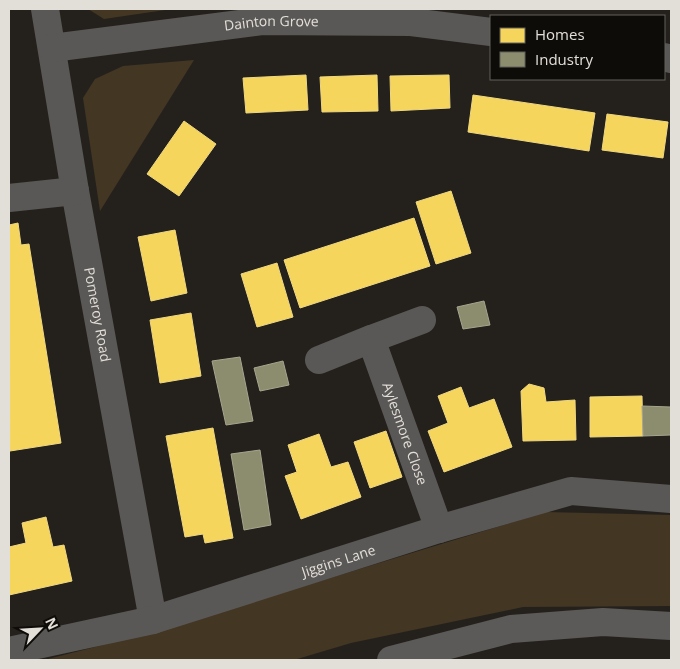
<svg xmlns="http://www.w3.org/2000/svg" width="680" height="669" font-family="'Open Sans',sans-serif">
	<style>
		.green { fill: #433623 }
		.homes { fill: #f6d55c; stroke: #f0d881 }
		.industry { fill: #8c8c6e; stroke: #a6a58e }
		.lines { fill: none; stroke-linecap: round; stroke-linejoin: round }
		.street { stroke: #5a5856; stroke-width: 28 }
		.secondary { stroke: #5c5a58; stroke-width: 28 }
		.labels { text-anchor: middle; stroke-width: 5; stroke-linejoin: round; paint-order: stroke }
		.street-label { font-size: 14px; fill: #e2ded8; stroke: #0e0c08 }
	</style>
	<rect width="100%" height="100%" fill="#24211d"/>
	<g class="green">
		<polygon points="88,9 172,9 104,19"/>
		<polygon points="194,60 100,211 83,98 95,79 123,66"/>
		<polygon points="546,512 671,515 671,606 523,607 351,643 294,660 44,660 150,633"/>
	</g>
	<g class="homes">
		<polygon points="306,75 308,110 246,113 243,78"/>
		<polygon points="377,75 378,111 322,112 320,77"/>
		<polygon points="449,75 450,108 391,111 390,76"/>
		<polygon points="473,95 595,113 589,151 468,132"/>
		<polygon points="607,114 668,122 663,158 602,150"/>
		<polygon points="184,121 216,144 179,196 147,174"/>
		<polygon points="451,191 471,253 436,264 416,202"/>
		<polygon points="414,218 430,266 300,308 284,260"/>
		<polygon points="18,223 21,245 29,244 61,443 10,451 9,225"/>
		<polygon points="175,230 187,293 151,301 138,237"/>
		<polygon points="277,263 293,317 257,327 241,274"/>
		<polygon points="191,313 201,376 160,383 150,320"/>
		<polygon points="529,384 544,388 546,402 575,400 576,440 523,441 521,391"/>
		<polygon points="461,387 469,408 494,399 512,447 444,472 428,431 448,423 438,396"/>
		<polygon points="642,396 643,436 590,437 590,397"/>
		<polygon points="213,428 233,538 205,543 203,534 185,537 166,436"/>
		<polygon points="386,431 402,477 370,488 354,442"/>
		<polygon points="319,434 331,467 348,462 361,497 301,519 285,476 297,472 288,445"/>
		<polygon points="46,517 53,547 64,545 72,581 9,595 9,547 26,543 22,523"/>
	</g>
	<g class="industry">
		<polygon points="484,301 490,325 463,329 457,307"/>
		<polygon points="240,357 253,421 226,425 212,361"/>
		<polygon points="283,361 289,385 260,391 254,368"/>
		<polygon points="642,406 671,407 671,435 643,436"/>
		<polygon points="260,450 271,525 244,530 231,454"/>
	</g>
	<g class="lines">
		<g class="street">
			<path id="s1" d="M 45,9 L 75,191 L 153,620"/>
			<path id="s2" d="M 52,48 L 262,21 L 411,22 L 491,32"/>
			<polyline points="664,57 671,59"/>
			<polyline points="9,198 75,191"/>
			<path id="s3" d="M 422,320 L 371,339 L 439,529"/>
			<polyline points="319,360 371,339"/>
			<path id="s4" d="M 9,651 L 153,620 L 439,529 L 571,491 L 671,499"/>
		</g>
		<polyline class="secondary" points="391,660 511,629 603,622 671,626"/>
	</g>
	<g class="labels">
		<g class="street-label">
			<text dy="5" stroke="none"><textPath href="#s2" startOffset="221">Dainton Grove</textPath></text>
			<text dy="5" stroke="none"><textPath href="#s1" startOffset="310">Pomeroy Road</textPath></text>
			<text dy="5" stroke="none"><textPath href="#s3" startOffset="155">Aylesmore Close</textPath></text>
			<text dy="5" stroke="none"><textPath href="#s4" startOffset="342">Jiggins Lane</textPath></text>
		</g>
	</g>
	<rect width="680" height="669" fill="none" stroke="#e2ded8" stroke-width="20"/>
	<rect x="490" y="15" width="175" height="65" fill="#0e0c08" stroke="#63605b"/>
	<rect x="500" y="28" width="25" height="15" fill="#f6d55c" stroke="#63605b"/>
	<text x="535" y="40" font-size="15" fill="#e2ded8">Homes</text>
	<rect x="500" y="52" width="25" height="15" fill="#8c8c6e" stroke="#63605b"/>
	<text x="535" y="65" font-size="15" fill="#e2ded8">Industry</text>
	<g transform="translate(40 629) rotate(65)" stroke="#0e0c08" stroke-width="4" paint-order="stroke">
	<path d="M0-4L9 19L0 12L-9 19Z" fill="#e2ded8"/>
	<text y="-8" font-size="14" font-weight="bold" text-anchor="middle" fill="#e2ded8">N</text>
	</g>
</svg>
